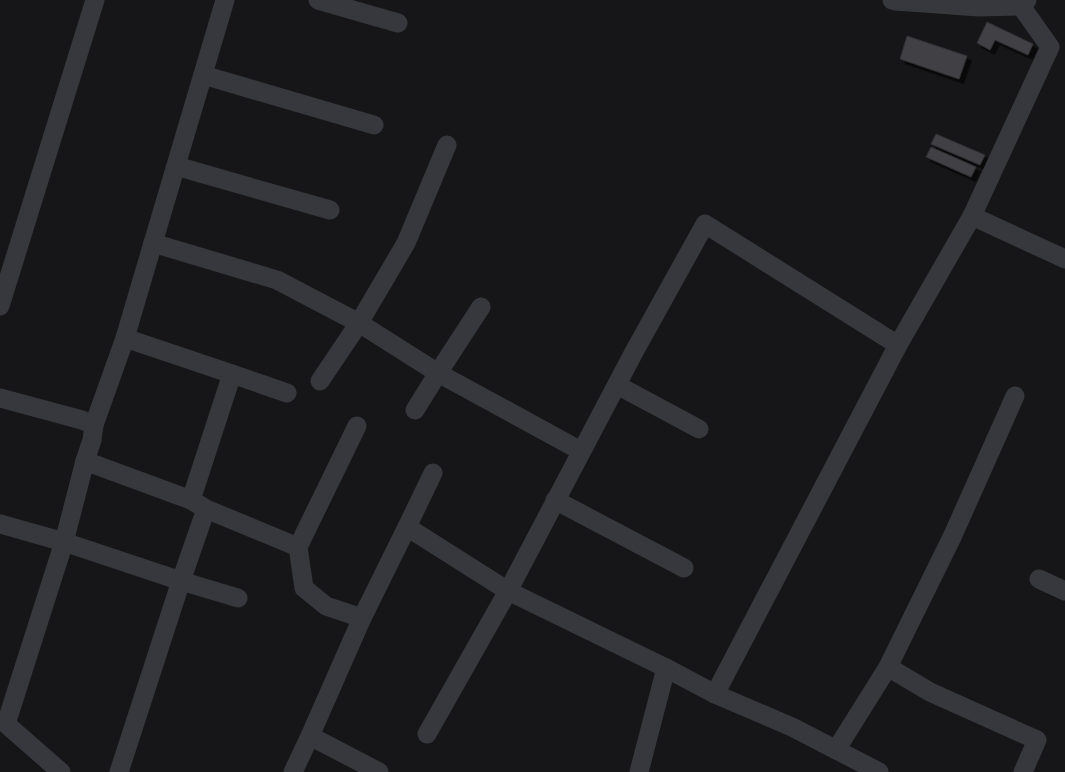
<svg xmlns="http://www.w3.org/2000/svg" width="1065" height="772" font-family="Cabin,sans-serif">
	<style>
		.building { fill: #404145; stroke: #303034; filter: url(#shadow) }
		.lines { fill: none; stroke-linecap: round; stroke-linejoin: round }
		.minor { stroke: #37383d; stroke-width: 19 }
	</style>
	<defs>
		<filter id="shadow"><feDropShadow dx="4.5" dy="4.5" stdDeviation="0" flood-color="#0009"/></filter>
	</defs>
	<rect width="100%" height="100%" fill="#161618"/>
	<g class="building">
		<polygon points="987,22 1033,44 1028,55 995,40 990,50 977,43"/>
		<polygon points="907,36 967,56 959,79 900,59"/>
		<polygon points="936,134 985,155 980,165 931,144"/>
		<polygon points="931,147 976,167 971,177 926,157"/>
	</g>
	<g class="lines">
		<g class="minor">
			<polyline points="225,0 153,243 277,280 359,323 438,373 415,410"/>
			<polyline points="318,0 398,23"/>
			<polyline points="892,0 896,1 979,7 1021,6 1027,0"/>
			<polyline points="203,75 374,125"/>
			<polyline points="176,166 330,210"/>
			<polyline points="972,216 1065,259"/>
			<polyline points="0,306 95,0"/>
			<polyline points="481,307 438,373 581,451"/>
			<polyline points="125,338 232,374 191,500"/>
			<polyline points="232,374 287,393"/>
			<polyline points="320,381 359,323 406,243 447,145"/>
			<polyline points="617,385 699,429"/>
			<polyline points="0,398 82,420 94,425"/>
			<polyline points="85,461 191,500 206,509 298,547 304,588 326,606 362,618"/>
			<polyline points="555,500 684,568"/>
			<polyline points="0,524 64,542 181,581 238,598"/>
			<polyline points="298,547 357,426"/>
			<polyline points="1039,579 1065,591"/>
			<polyline points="888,667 930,692 1037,740 1023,772"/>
			<polyline points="715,694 898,345 972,216 1050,47 1021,6"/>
			<polyline points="427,734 508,591 407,527 433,473"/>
			<polyline points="310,736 379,772"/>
			<polyline points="836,750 888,667 953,535 1015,396"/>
			<polyline points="61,772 6,724 64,542 85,461 92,440 94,425 125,338 153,243"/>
			<polyline points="119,772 181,581 206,509"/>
			<polyline points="293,772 310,736 362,618 407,527"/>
			<polyline points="639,772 666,668"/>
			<polyline points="879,772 792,727 715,694 666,668 508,591 634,352 705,224 898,345"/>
		</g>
	</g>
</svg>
